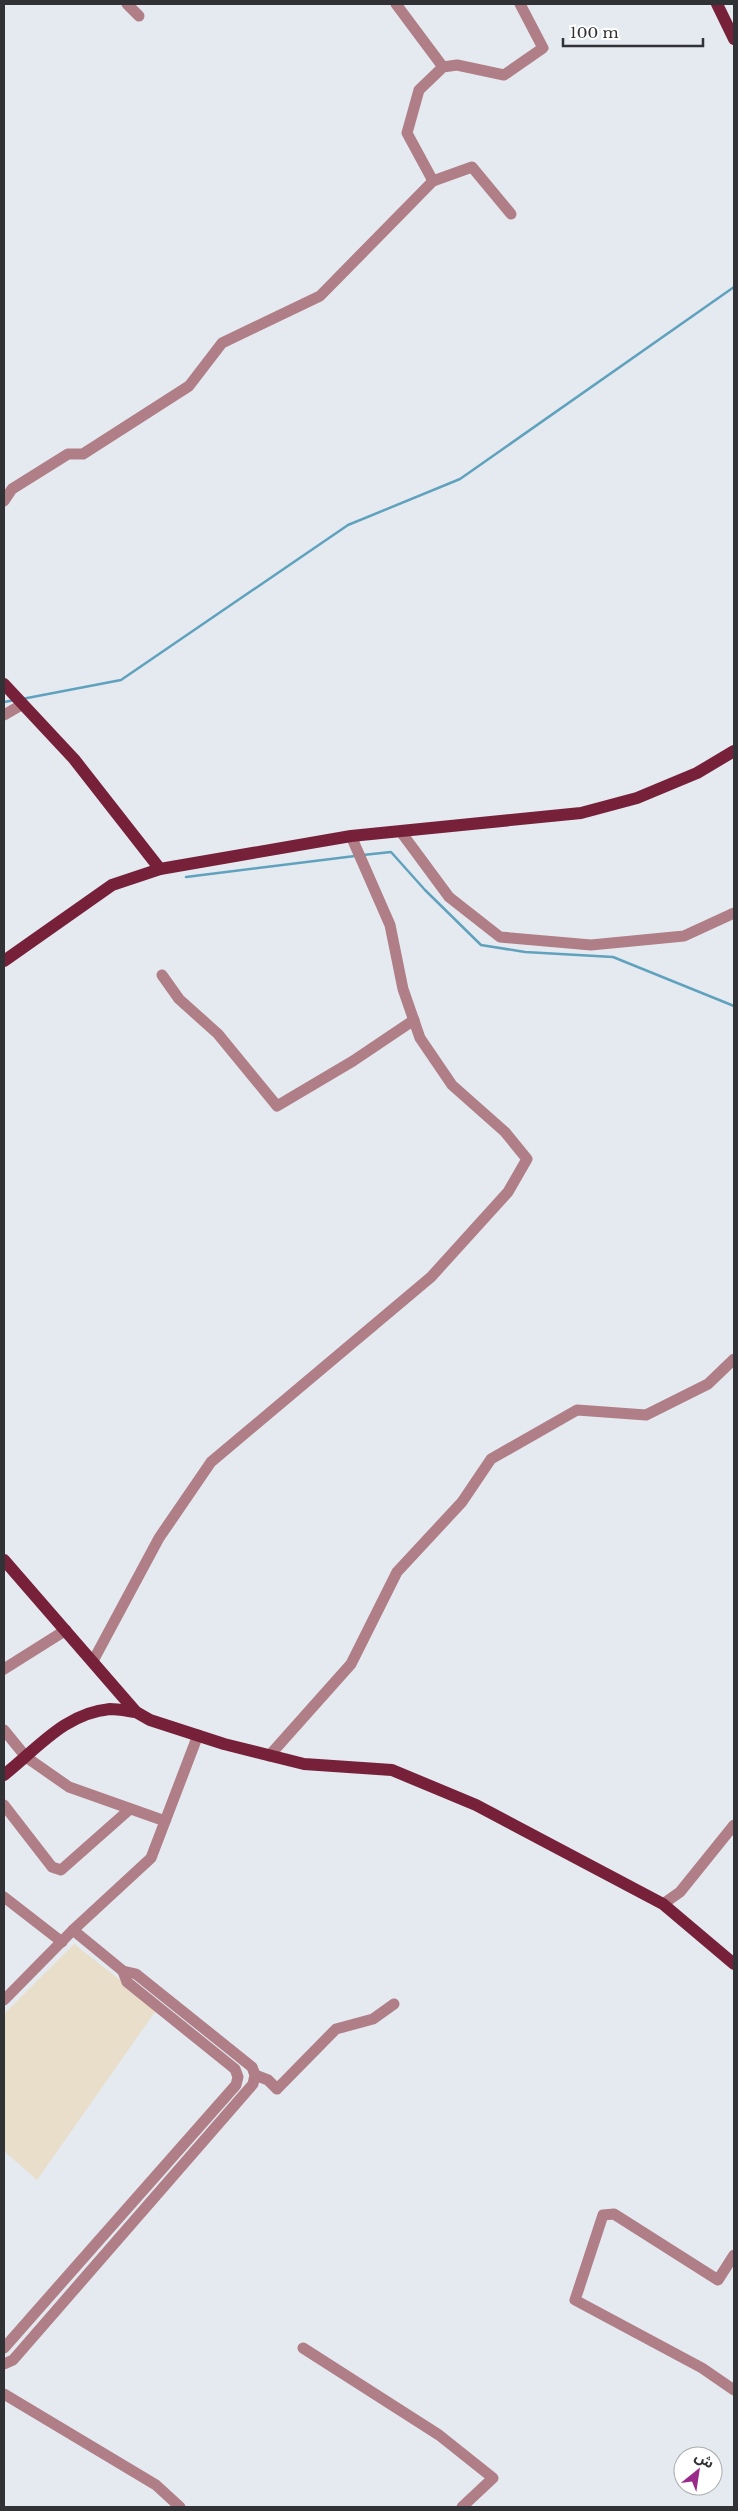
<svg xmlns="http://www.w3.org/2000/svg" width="738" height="2511" font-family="'Libre Baskerville','Noto Sans Arabic',serif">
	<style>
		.education { fill: #e9deca }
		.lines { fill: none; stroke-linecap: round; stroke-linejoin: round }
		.stream { stroke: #60a2be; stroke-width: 2.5 }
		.minor { stroke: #b07e87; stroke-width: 11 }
		.major { stroke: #762139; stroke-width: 12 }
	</style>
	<rect width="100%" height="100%" fill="#e4eaf0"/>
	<polygon class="education" points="74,1944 157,2009 37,2180 4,2151 4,2014"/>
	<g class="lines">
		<g class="stream">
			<polyline points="22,699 121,680 348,525 460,479 734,287"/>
			<polyline points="4,702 15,700"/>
			<polyline points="363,855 391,852 425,890 481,945 525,952 613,957 734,1006"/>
			<polyline points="186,877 355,856"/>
		</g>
		<g class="minor">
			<polyline points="127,4 139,16"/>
			<polyline points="396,4 443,67"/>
			<polyline points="511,214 472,167 433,181 407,133 419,90 443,67 457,65 504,75 543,48 520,4"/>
			<polyline points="4,501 12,489 68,454 83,454 189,386 222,343 320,296 433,181"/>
			<polyline points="4,715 23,704"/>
			<polyline points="401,832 449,897 500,937 591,945 684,936 734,913"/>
			<polyline points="162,975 179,999 218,1034 277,1106 353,1061 414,1020"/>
			<polyline points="93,1661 159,1538 211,1462 431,1277 508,1192 527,1159 505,1132 452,1085 420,1038 403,989 390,925 351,836"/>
			<polyline points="4,1669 66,1630"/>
			<polyline points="4,1730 26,1757 69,1787 165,1821"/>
			<polyline points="269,1756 351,1664 397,1572 462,1502 491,1459 577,1410 646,1415 708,1384 734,1359"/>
			<polyline points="4,1805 52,1867 61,1870 130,1809"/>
			<polyline points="4,1897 62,1942"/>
			<polyline points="663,1904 680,1892 734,1825"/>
			<polyline points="4,2000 73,1930 151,1858 198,1735"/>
			<polyline points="255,2075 268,2080 277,2089 336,2029 373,2019 394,2004"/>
			<polyline points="734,2255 718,2280 614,2214 603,2215 575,2300 702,2368 734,2390"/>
			<polyline points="4,2348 236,2085 238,2077 235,2069 127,1982 123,1971 73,1930"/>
			<polyline points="303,2348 439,2435 493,2478 462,2507"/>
			<polyline points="4,2364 13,2360 253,2084 255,2075 252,2067 136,1974 123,1971"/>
			<polyline points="4,2394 156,2485 180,2507"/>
		</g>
		<g class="major">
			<polyline points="717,4 734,39"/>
			<polyline points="4,684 74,759 160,869"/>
			<polyline points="4,961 112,885 160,869 351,836 581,813 637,798 697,773 734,751"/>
			<polyline points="4,1560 136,1712 150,1720 224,1744 304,1764 392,1770 476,1805 663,1904 734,1964"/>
			<path d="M 4,1775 C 37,1749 65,1713 110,1709 C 118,1709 128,1711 136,1712"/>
		</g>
	</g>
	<rect width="738" height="2511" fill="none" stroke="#303235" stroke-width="10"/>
	<g transform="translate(698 2471) rotate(30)"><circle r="24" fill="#ffffff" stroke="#acadae"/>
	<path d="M0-4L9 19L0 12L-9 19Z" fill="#992a8a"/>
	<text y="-8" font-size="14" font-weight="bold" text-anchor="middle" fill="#303235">ش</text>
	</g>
	<path d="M563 38v8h140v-8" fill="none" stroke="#303235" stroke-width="2.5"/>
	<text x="570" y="38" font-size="15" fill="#303235" stroke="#ffffff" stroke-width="4" paint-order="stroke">100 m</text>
</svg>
